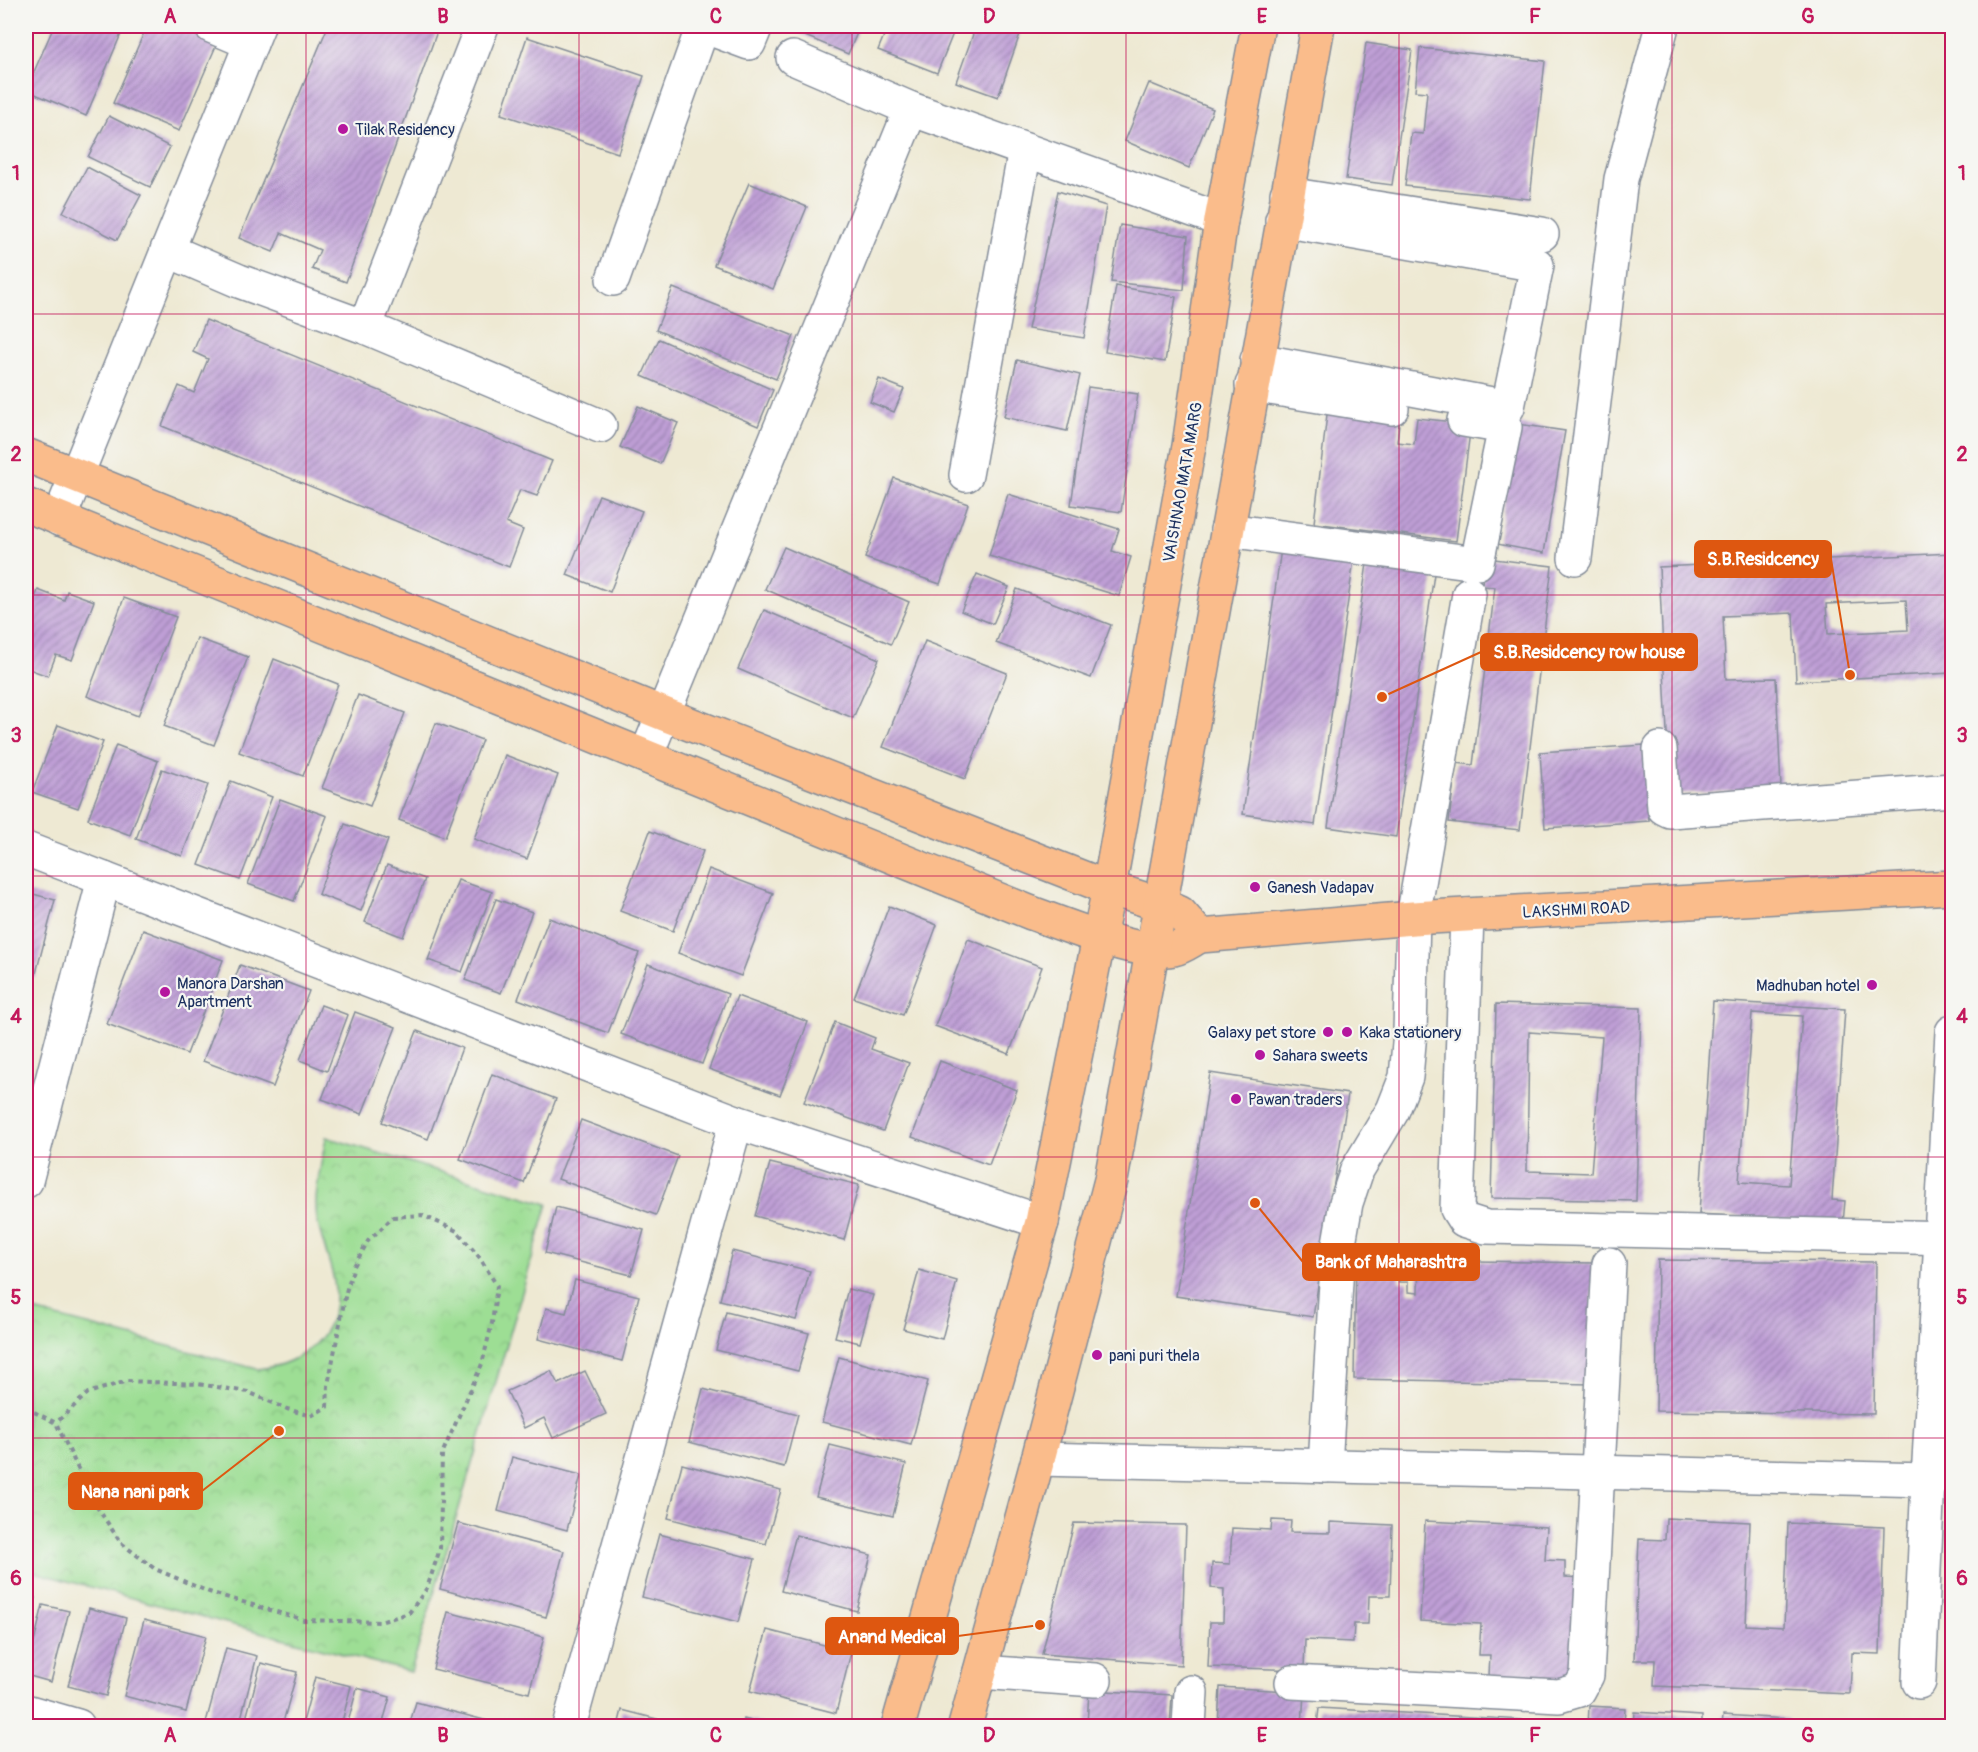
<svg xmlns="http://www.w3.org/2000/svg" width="1978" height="1752" font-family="Pangolin,sans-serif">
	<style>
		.park { fill: url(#park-crowns); stroke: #5c8679; stroke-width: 1.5 }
		.building { fill: url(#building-hatch); fill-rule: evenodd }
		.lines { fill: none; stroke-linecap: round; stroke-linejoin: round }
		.minor-casing { stroke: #848c98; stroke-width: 36 }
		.major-casing { stroke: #848c98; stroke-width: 36 }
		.path { stroke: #848c98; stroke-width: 4; stroke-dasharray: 4.5 4.5; stroke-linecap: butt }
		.minor { stroke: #fff; stroke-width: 33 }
		.major { stroke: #fabc8b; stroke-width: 33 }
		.grid { fill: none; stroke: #c2185b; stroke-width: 1.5; stroke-opacity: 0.55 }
		.poi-dot { fill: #b5179e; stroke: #f6f6f2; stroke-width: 2 }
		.labels { text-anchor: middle; stroke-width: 4.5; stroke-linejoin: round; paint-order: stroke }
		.poi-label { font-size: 16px; fill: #1b2f5e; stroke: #f6f6f2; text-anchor: start }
		.street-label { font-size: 16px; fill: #1b2f5e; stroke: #f6f6f2 }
		.leader { fill: none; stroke: #de5710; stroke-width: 2 }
		.callout-dot { fill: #de5710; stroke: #f6f6f2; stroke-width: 2 }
		.callout { fill: #de5710; stroke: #de5710; stroke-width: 2 }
		.callout-label { font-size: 18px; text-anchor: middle; font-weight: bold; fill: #fff }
		.neatline { fill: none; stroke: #c2185b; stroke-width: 2 }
		.grid-label { font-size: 20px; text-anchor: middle; font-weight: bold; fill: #c2185b }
	</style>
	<defs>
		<pattern id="park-crowns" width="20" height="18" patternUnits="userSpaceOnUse" patternTransform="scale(1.5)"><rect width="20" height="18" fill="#9dde94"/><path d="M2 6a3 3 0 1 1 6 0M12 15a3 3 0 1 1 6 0" fill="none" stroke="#87bf82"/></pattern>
		<pattern id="building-hatch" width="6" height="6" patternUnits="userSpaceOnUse" patternTransform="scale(1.5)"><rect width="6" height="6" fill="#bf9fd6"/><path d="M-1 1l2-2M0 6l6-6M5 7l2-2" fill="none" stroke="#9a82b1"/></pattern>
	</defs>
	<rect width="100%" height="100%" fill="#f6f6f2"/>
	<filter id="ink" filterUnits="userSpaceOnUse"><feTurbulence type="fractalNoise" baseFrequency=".0167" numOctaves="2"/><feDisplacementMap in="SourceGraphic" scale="12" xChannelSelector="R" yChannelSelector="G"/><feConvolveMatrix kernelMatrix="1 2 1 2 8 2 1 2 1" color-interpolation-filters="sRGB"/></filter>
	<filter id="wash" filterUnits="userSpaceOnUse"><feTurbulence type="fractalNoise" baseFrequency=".008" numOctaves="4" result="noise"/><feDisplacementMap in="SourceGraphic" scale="24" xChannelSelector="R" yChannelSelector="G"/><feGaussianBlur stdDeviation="1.35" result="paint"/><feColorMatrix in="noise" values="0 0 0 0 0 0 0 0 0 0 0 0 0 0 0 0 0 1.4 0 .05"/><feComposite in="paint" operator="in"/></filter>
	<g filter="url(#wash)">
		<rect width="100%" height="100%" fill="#eee9d3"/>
		<path class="park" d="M 326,1137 L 548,1204 L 411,1672 L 26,1570 L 26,1309 L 257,1369 C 304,1365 342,1332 334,1281 C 330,1260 321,1240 317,1219 C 313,1193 322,1163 326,1137 Z"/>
		<g id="blocks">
			<g class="building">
				<polygon points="54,26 124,27 86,116 26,90"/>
				<polygon points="147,26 188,26 219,39 179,131 113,103"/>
				<polygon points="328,26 439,26 346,282 312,269 320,250 281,233 273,252 239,238"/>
				<polygon points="796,26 860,26 848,54 793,31"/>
				<polygon points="888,26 956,26 937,73 878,50"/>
				<polygon points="976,26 996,26 1020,34 998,97 956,82"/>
				<polygon points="527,37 644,76 618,153 501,114"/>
				<polygon points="1366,43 1412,50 1392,185 1346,179"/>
				<polygon points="1420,48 1545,61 1530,199 1405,186 1411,133 1423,134 1427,92 1415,91"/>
				<polygon points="1149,83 1213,109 1189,168 1125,141"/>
				<polygon points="109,116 170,147 150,187 88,157"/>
				<polygon points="87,167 141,195 117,240 63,212"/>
				<polygon points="749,183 807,207 773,289 714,265"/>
				<polygon points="1058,191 1106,206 1084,338 1028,329"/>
				<polygon points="1120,225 1188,236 1184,290 1111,282"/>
				<polygon points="1116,286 1176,297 1165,362 1105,352"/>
				<polygon points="673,288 794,336 776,379 656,330"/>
				<polygon points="206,320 552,461 537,496 520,490 506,523 523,530 509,567 162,426 179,386 194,393 208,359 193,352"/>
				<polygon points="659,339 773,390 758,426 642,376"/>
				<polygon points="1017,360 1080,375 1067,431 1004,417"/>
				<polygon points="879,379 904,389 894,412 870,402"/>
				<polygon points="1088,387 1138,394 1121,512 1071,505"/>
				<polygon points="638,406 678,423 660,464 620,447"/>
				<polygon points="1328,406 1400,415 1397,442 1414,444 1417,418 1471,424 1456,541 1314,523"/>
				<polygon points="1518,424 1565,431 1544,553 1497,544"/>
				<polygon points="894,478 968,504 940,584 865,558"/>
				<polygon points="1008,494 1119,529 1112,551 1131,557 1119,596 989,556"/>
				<polygon points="599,495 642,511 610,592 567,575"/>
				<polygon points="1282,542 1355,553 1315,825 1243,814"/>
				<polygon points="784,547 909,602 891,644 765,589"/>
				<path d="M 1952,553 L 1952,673 L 1796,681 L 1793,613 L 1723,616 L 1726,679 L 1776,678 L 1781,789 L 1670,794 L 1659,567 ZM 1906,600 L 1908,630 L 1828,634 L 1826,604 Z"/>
				<polygon points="1368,557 1435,567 1396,837 1328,827"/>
				<polygon points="1486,558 1552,566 1520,830 1449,822 1456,763 1473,765 1495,587 1482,586"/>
				<polygon points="977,574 1009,587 993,624 961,611"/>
				<polygon points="1017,589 1111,625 1091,678 996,643"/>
				<polygon points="38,590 64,600 67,591 94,601 72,660 56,655 48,676 26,668 26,623"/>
				<polygon points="124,598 176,617 138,716 87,696"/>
				<polygon points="764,610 879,659 853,718 738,669"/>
				<polygon points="197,638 248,657 214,745 164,726"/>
				<polygon points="925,641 1007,673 965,779 883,747"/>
				<polygon points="274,659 338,684 303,776 239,752"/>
				<polygon points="358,695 405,713 370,806 322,788"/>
				<polygon points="436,723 482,740 445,837 399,820"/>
				<polygon points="58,725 103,742 78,808 32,792"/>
				<polygon points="116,745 158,761 130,835 88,819"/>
				<polygon points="1644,745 1649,821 1545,828 1540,752"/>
				<polygon points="505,755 558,775 527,859 474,839"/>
				<polygon points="162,769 208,785 182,856 136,839"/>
				<polygon points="231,781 272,797 240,880 199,865"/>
				<polygon points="280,799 327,816 294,901 248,884"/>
				<polygon points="345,824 388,840 361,911 318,894"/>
				<polygon points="650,831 703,851 673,931 620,911"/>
				<polygon points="387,865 425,879 403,937 365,922"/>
				<polygon points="709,869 773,893 741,976 678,953"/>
				<polygon points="458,880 492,892 462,972 428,960"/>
				<polygon points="26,892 55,900 35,977 26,975"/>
				<polygon points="496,899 532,912 501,993 465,980"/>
				<polygon points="889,906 937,925 903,1015 854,998"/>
				<polygon points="549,918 639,953 608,1033 518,999"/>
				<polygon points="143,930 223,960 187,1054 107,1024"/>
				<polygon points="968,939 1042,967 1009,1054 935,1026"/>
				<polygon points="648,964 728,994 702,1064 621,1034"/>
				<polygon points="240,965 309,991 273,1087 203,1061"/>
				<polygon points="737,996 808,1022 780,1095 709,1069"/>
				<path d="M 1713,1001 L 1845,1009 L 1832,1200 L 1845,1201 L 1843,1223 L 1699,1214 ZM 1752,1013 L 1802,1016 L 1789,1185 L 1739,1182 Z"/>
				<path d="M 1496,1004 L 1641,1008 L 1636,1201 L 1491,1198 ZM 1529,1032 L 1602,1037 L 1591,1173 L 1527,1171 Z"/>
				<polygon points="321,1005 348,1015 327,1071 300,1060"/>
				<polygon points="355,1012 396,1027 362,1114 322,1099"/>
				<polygon points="835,1022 875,1038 871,1049 909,1063 883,1131 804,1102"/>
				<polygon points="417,1031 462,1048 428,1139 382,1122"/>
				<polygon points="940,1061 1017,1090 989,1165 912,1137"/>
				<polygon points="1210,1073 1348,1094 1313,1317 1176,1296"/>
				<polygon points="492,1074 556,1099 524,1183 460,1159"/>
				<polygon points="581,1120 678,1156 656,1215 558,1179"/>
				<polygon points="770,1163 859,1185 844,1240 755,1216"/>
				<polygon points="556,1207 644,1230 631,1275 545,1253"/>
				<polygon points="732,1251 810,1271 796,1320 720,1300"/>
				<polygon points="1356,1258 1376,1259 1382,1275 1399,1275 1399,1282 1408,1282 1408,1292 1418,1293 1419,1260 1593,1263 1591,1384 1354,1379"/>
				<polygon points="1658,1260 1876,1262 1874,1414 1656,1411"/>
				<polygon points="919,1270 957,1281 942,1339 903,1329"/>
				<polygon points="575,1280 639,1296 622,1361 538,1339 546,1308 566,1313"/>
				<polygon points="848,1289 873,1295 860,1343 835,1337"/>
				<polygon points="726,1312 809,1333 798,1371 716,1350"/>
				<polygon points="839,1357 928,1381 911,1445 822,1422"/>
				<polygon points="551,1371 558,1384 585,1371 606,1414 553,1438 544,1418 524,1428 507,1391"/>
				<polygon points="703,1389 798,1414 784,1467 689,1442"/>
				<polygon points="830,1445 906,1464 893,1516 816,1497"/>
				<polygon points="512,1457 581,1475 567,1530 498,1511"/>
				<polygon points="682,1464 781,1490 766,1544 668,1518"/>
				<polygon points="1666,1518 1750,1522 1746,1625 1784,1627 1788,1523 1884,1527 1880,1654 1852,1653 1850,1694 1654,1686 1655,1660 1634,1660 1639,1539 1665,1540"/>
				<polygon points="1272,1520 1291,1521 1290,1532 1330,1533 1330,1522 1392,1525 1390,1596 1369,1596 1368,1624 1354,1624 1353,1642 1305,1640 1304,1670 1208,1667 1210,1622 1223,1622 1224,1589 1211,1588 1212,1563 1230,1564 1232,1528 1271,1530"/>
				<polygon points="1425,1521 1547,1527 1545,1560 1565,1561 1565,1577 1585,1578 1580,1681 1489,1676 1490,1655 1479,1655 1481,1624 1420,1621"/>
				<polygon points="458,1523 564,1551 546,1617 440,1589"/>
				<polygon points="1074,1523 1186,1525 1181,1665 1042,1654"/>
				<polygon points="659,1534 755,1559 738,1622 642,1597"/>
				<polygon points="796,1535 871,1555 857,1611 781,1591"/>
				<polygon points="26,1596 35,1598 26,1634"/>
				<polygon points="43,1605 69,1611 51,1682 26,1675"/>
				<polygon points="89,1608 126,1618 106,1696 68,1686"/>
				<polygon points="448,1612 544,1637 529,1693 433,1669"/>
				<polygon points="144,1620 206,1636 186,1712 124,1696"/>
				<polygon points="767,1630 851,1652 836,1713 750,1691"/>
				<polygon points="226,1648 257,1656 239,1726 205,1726"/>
				<polygon points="261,1663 297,1672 282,1726 244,1726"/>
				<polygon points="315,1677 351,1686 341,1726 302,1726"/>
				<polygon points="1220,1687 1304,1692 1302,1726 1218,1726"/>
				<polygon points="357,1688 390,1697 382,1726 347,1726"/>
				<polygon points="1089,1690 1172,1695 1170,1726 1087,1726"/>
				<polygon points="416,1702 507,1726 409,1726"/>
				<polygon points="1589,1706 1625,1708 1624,1726 1588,1726"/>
				<polygon points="1319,1708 1522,1720 1521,1726 1317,1726"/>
				<polygon points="622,1710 684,1726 618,1726"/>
				<polygon points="1634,1712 1702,1716 1702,1726 1633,1726"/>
				<polygon points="1723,1715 1788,1719 1787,1726 1722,1726"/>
				<polygon points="744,1719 770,1726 743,1726"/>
			</g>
		</g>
	</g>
	<g filter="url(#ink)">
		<use href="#blocks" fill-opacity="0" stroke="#848c98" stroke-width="1.5"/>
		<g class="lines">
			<defs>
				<g id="minor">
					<polyline points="211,26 251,43"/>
					<polyline points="703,26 749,43 756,26"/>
					<polyline points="793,58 911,109 1221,220"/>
					<polyline points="1287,194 1542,234"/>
					<polyline points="167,250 239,281 365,327 600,426"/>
					<polyline points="613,279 703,26"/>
					<polyline points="365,327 482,26"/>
					<polyline points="1257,360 1508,407 1537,265 1282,220"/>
					<polyline points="1252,385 1392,408"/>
					<polyline points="966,475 1025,150"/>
					<polyline points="59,519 258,26"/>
					<polyline points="1227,530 1477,563 1505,427 1464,420"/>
					<polyline points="1575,558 1621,179 1662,26"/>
					<polyline points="1660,749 1664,808 1670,811 1952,790"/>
					<polyline points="646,756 911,109"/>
					<polyline points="26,849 736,1122 1042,1222"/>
					<polyline points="1467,915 1457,1209 1464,1220 1486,1227 1952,1238"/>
					<polyline points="26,1181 104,879"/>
					<polyline points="1038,1459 1928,1480"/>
					<polyline points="1325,1466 1338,1249 1346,1203 1357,1170 1393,1110 1406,1077 1410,1032 1413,918 1469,594"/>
					<polyline points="980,1672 1095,1680"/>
					<polyline points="1292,1682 1559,1696 1579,1690 1587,1675 1609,1264"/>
					<polyline points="1919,1682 1928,1480 1952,1032"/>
					<polyline points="26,1711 78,1726"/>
					<polyline points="569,1726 736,1122"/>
					<polyline points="1189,1726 1191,1692"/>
				</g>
				<g id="major">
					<polyline points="26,455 664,714 1109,888 1162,905 1180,913 1200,936"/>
					<path d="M 26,505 L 1029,912 C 1062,924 1142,957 1174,949 C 1183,947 1192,940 1200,936 L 1413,918 L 1952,887"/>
					<polyline points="898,1726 1042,1222 1109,888 1189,446 1221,220 1258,26"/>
					<polyline points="965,1726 1038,1459 1111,1180 1318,26"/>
				</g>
			</defs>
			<use href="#minor" class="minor-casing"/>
			<use href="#major" class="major-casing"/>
			<polyline class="path" points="26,1408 56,1423 95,1504 121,1543 155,1569 209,1592 304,1620 380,1622 409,1613 427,1588 440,1549 442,1454 482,1364 492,1323 497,1286 480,1258 457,1231 422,1215 393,1217 368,1241 354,1266 346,1292 328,1385 327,1407 311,1416 287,1409 248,1392 198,1384 127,1381 88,1393 56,1423"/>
			<use href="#minor" class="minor"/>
			<use href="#major" class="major"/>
		</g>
	</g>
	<path class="grid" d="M 306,26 L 306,1726M 579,26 L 579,1726M 852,26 L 852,1726M 1126,26 L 1126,1726M 1399,26 L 1399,1726M 1672,26 L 1672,1726M 26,314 L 1952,314M 26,595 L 1952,595M 26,876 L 1952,876M 26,1157 L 1952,1157M 26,1438 L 1952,1438"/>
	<g class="poi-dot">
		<circle cx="343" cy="129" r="6"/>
		<circle cx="1255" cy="887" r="6"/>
		<circle cx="1872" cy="985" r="6"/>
		<circle cx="165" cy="992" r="6"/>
		<circle cx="1328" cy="1032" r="6"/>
		<circle cx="1347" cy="1032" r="6"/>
		<circle cx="1260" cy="1055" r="6"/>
		<circle cx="1236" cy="1099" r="6"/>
		<circle cx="1097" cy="1355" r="6"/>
	</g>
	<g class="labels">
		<g class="poi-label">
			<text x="355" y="135">Tilak Residency</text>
			<text x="1267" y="893">Ganesh Vadapav</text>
			<text x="177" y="989">Manora Darshan<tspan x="177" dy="18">Apartment</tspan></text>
			<text x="1860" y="991" text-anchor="end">Madhuban hotel</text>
			<text x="1316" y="1038" text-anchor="end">Galaxy pet store</text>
			<text x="1359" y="1038">Kaka stationery</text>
			<text x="1272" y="1061">Sahara sweets</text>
			<text x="1248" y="1105">Pawan traders</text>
			<text x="1109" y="1361">pani puri thela</text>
		</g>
		<g class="street-label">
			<text transform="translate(1182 482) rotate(-80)" y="6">VAISHNAO MATA MARG</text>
			<text transform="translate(1576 909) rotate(-3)" y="6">LAKSHMI ROAD</text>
		</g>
	</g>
	<path class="leader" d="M1850 675L1831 559M1382 697L1481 652M1255 1203L1303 1262M279 1431L202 1491M1040 1625L958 1636"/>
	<g class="callout-dot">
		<circle cx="1850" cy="675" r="6"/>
		<circle cx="1382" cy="697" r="6"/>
		<circle cx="1255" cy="1203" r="6"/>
		<circle cx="279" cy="1431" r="6"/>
		<circle cx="1040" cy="1625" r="6"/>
	</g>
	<g class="callout">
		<rect x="1695" y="541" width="136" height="36" rx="6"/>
		<rect x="1481" y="634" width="216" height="36" rx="6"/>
		<rect x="1303" y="1244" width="176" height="36" rx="6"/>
		<rect x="69" y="1473" width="133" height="36" rx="6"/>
		<rect x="826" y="1618" width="132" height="36" rx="6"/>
	</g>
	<g class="callout-label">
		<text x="1763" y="565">S.B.Residcency</text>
		<text x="1589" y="658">S.B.Residcency row house</text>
		<text x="1391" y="1268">Bank of Maharashtra</text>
		<text x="135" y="1498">Nana nani park</text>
		<text x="892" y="1643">Anand Medical</text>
	</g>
	<rect width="1978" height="1752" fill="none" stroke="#f6f6f2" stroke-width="66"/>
	<rect x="33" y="33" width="1912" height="1686" class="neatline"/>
	<g class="grid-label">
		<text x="170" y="23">A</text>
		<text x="443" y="23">B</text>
		<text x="716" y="23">C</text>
		<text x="989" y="23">D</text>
		<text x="1262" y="23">E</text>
		<text x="1535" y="23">F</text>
		<text x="1808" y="23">G</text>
		<text x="16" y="180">1</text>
		<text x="1962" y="180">1</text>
		<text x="16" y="461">2</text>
		<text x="1962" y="461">2</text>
		<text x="16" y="742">3</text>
		<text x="1962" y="742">3</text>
		<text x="16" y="1023">4</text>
		<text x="1962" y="1023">4</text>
		<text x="16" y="1304">5</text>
		<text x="1962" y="1304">5</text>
		<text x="16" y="1585">6</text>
		<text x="1962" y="1585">6</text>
		<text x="170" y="1742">A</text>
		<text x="443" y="1742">B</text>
		<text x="716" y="1742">C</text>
		<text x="989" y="1742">D</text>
		<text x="1262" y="1742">E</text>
		<text x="1535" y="1742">F</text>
		<text x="1808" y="1742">G</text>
	</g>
</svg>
